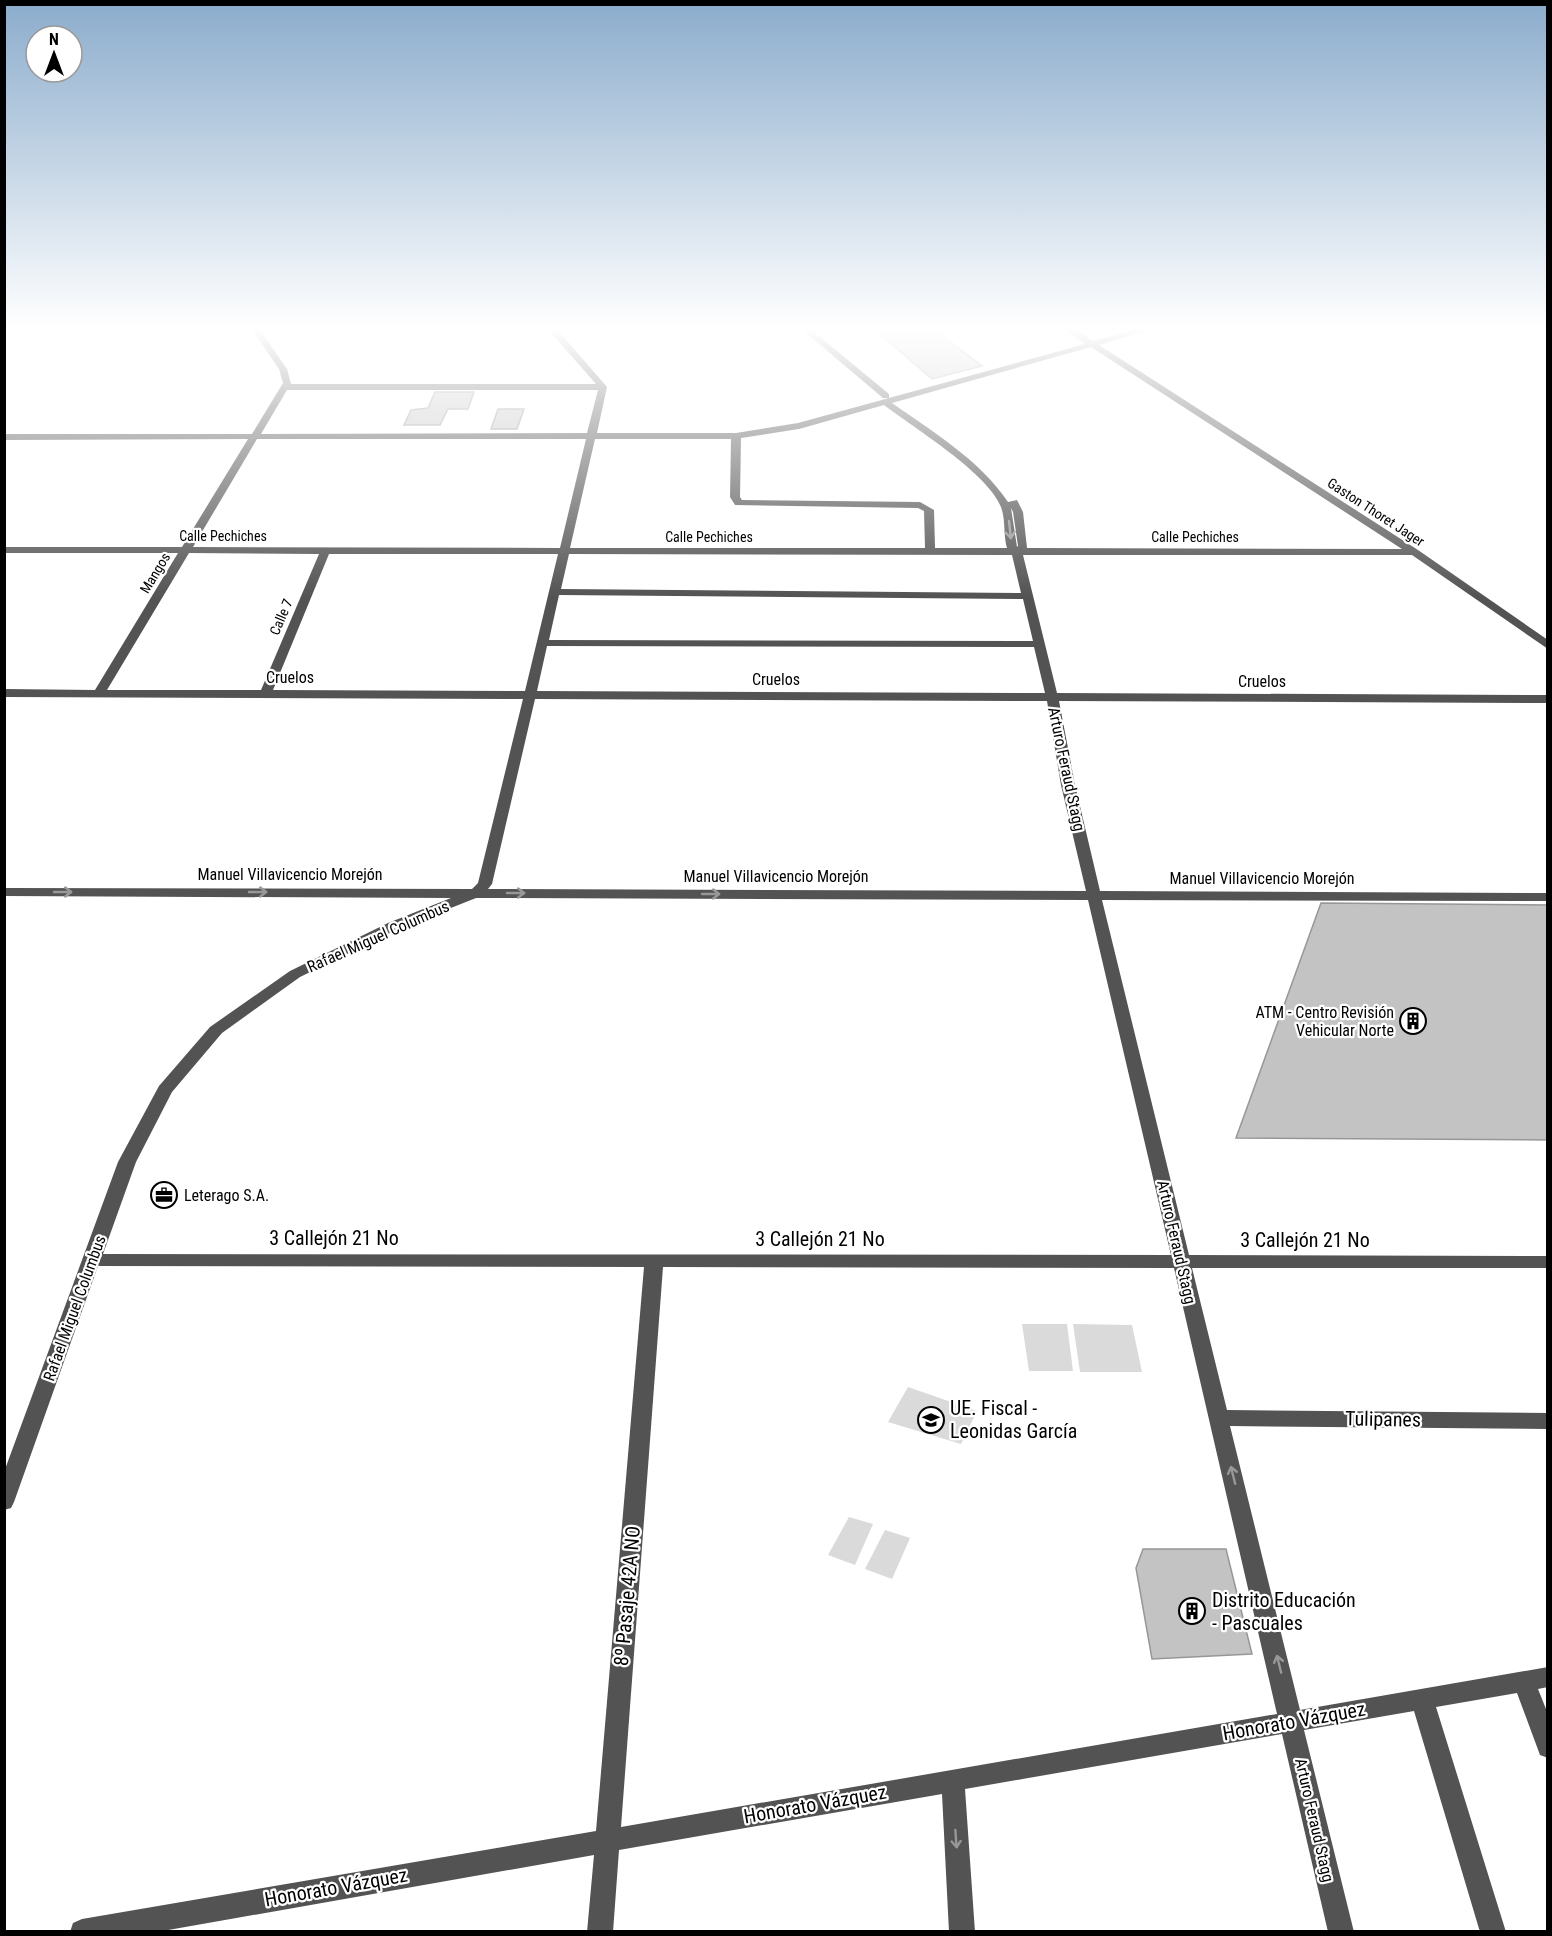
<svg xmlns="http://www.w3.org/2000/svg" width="1552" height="1936" font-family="'Roboto Condensed',sans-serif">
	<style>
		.green { fill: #dadada }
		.building { fill: #c3c3c3; stroke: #979797; stroke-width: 1.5 }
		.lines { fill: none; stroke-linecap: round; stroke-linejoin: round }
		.minor { fill: #535353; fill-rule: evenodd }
		.oneway { stroke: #989898 }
		.labels { text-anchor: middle; stroke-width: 4.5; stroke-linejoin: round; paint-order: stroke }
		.far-street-label { font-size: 14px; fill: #000; stroke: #fff }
		.street-label { font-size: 16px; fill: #000; stroke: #fff }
		.poi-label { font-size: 16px; fill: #000; stroke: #fff; text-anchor: end }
		.near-street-label { font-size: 20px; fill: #000; stroke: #fff }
		.near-poi-label { font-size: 20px; fill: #000; stroke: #fff; text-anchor: start }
	</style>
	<rect width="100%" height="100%" fill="#fff"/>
	<g class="green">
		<polygon points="1022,1324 1067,1324 1073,1371 1029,1371"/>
		<polygon points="1073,1324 1132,1325 1142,1372 1080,1372"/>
		<polygon points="908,1387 977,1411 961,1444 888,1422"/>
		<polygon points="849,1517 873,1524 855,1565 828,1555"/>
		<polygon points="885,1530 910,1538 892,1579 865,1569"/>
	</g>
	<g class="building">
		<polygon points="872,327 931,327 982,366 932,379"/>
		<polygon points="435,392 474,392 468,409 448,409 440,425 404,425 411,410 428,408"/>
		<polygon points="498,409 524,409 517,429 491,429"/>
		<polygon points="1321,903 1548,905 1548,1140 1236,1138"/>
		<polygon points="1143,1549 1226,1549 1252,1654 1152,1659 1136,1568"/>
	</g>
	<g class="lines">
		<g class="minor">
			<path d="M 250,327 L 258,327 L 287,369 L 291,384 L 596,384 L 546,327 L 555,327 L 607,387 L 597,433 L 736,433 L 798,423 L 1085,344 L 1061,327 L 1071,327 L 1093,341 L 1144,327 L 1158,327 L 1099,345 L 1418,550 L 1548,640 L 1548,649 L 1412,555 L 1023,555 L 1057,693 L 1548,695 L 1548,703 L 1059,701 L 1075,785 L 1100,891 L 1548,893 L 1548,901 L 1102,900 L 1189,1255 L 1548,1256 L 1548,1268 L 1192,1268 L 1227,1410 L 1548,1413 L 1548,1429 L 1230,1426 L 1300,1710 L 1548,1667 L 1548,1687 L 1538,1689 L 1548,1714 L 1548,1758 L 1540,1755 L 1517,1693 L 1436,1707 L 1506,1932 L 1480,1932 L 1414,1711 L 1304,1730 L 1354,1932 L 1328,1932 L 1282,1734 L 965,1789 L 975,1932 L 949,1932 L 942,1794 L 619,1850 L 613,1932 L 587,1932 L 594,1855 L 157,1932 L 70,1932 L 73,1923 L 82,1919 L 596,1831 L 644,1267 L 98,1266 L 14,1502 L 11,1508 L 4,1510 L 4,1472 L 82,1260 L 118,1162 L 159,1086 L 210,1027 L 290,971 L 388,923 L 451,898 L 4,896 L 4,888 L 472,889 L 478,883 L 523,699 L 4,697 L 4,689 L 95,690 L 178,553 L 4,553 L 4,547 L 182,547 L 248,439 L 4,440 L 4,434 L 252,434 L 283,383 L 279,369 ZM 1091,347 L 1402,549 L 1027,548 L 1023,512 L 1017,500 L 1008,502 C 980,460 933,432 892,403 ZM 287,390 L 598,390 L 587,433 L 261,434 ZM 884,405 C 914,428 988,473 1001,507 C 1006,521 1003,535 1007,548 L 935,548 L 934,510 L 920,502 L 742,500 L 740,497 L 741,438 L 799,429 ZM 257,439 L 586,439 L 560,548 L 193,547 ZM 595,439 L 731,439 L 730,497 L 735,505 L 918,508 L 924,511 L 925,548 L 570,548 ZM 1011,508 L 1013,512 L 1018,546 L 1017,547 ZM 189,553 L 319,554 L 261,690 L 107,690 ZM 329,554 L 558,554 L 525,691 L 273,690 ZM 569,554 L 1012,555 L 1021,593 L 561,589 ZM 559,595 L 1023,599 L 1033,641 L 549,640 ZM 547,646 L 1034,647 L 1045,693 L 537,691 ZM 535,699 L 1047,701 L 1061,785 L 1086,891 L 488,889 L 492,884 ZM 476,898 L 1088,900 L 1171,1255 L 103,1254 L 136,1162 L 172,1092 L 222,1033 L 300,977 L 398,929 ZM 663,1267 L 1174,1268 L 1277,1714 L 621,1827 Z"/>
			<polygon points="799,327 808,327 889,394 889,398 883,398"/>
		</g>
	</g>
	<defs><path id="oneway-shaft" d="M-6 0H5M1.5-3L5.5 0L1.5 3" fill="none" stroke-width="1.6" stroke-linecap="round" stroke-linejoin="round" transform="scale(1.5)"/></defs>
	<g class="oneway">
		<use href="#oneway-shaft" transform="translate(1010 530) rotate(84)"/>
		<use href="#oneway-shaft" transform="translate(63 892)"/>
		<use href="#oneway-shaft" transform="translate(258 892)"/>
		<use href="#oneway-shaft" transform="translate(516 893)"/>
		<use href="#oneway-shaft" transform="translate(711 894)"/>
		<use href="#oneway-shaft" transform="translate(1233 1475) rotate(-104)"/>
		<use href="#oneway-shaft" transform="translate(1279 1664) rotate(-104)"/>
		<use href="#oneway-shaft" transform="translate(956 1839) rotate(86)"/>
	</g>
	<linearGradient id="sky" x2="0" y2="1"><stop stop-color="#8baccc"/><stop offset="0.55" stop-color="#fff"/><stop offset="1" stop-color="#fff" stop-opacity="0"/></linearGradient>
	<rect width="1552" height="598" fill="url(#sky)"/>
	<defs>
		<symbol id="building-ring" viewBox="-11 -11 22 22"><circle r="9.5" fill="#fff" stroke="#000" stroke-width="1.5"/><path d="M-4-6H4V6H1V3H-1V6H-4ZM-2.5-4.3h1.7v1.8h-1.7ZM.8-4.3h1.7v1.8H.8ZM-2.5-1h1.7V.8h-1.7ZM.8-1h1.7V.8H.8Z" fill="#000"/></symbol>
		<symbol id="office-ring" viewBox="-11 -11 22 22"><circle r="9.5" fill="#fff" stroke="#000" stroke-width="1.5"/><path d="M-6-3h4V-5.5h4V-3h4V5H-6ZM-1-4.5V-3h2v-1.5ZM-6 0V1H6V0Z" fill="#000"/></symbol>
		<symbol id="school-ring" viewBox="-11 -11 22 22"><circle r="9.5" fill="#fff" stroke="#000" stroke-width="1.5"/><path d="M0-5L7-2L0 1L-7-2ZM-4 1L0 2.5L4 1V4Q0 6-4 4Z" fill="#000"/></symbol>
	</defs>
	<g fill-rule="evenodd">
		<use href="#building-ring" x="1398" y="1006" width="30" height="30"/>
		<use href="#office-ring" x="149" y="1180" width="30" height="30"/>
		<use href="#school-ring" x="916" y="1405" width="30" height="30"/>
		<use href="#building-ring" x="1177" y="1596" width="30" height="30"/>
	</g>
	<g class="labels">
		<g class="far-street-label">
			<text transform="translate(1376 512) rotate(33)" y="5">Gaston Thoret Jager</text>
			<text x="223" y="541">Calle Pechiches</text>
			<text x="709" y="542">Calle Pechiches</text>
			<text x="1195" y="542">Calle Pechiches</text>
			<text transform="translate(155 573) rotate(-59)" y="5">Mangos</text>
			<text transform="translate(281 617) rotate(-67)" y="5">Calle 7</text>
		</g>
		<g class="street-label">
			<text x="290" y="683">Cruelos</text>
			<text x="776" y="685">Cruelos</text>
			<text x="1262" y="687">Cruelos</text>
			<text transform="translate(1067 769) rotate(78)" y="6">Arturo Feraud Stagg</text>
			<text x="290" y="880">Manuel Villavicencio Morejón</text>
			<text x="776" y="882">Manuel Villavicencio Morejón</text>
			<text x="1262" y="884">Manuel Villavicencio Morejón</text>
			<text transform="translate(378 936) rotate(-24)" y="6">Rafael Miguel Columbus</text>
			<text transform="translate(1177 1242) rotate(77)" y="6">Arturo Feraud Stagg</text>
			<text transform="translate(74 1308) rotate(-70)" y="6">Rafael Miguel Columbus</text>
			<text transform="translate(1315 1820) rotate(77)" y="6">Arturo Feraud Stagg</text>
		</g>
		<g class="poi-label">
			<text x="1394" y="1018">ATM - Centro Revisión<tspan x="1394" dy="18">Vehicular Norte</tspan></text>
			<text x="184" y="1201" text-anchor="start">Leterago S.A.</text>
		</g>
		<g class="near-street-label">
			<text x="334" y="1245">3 Callejón 21 No</text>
			<text x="820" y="1246">3 Callejón 21 No</text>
			<text x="1305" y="1247">3 Callejón 21 No</text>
			<text transform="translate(1383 1419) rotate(1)" y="7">Tulipanes</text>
			<text transform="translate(627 1596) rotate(-85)" y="7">8º Pasaje 42A NO</text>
			<text transform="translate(1294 1721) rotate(-10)" y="7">Honorato Vázquez</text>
			<text transform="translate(815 1804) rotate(-10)" y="7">Honorato Vázquez</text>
			<text transform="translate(336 1887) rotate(-10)" y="7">Honorato Vázquez</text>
		</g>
		<g class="near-poi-label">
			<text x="950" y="1415">UE. Fiscal -<tspan x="950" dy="23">Leonidas García</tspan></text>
			<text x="1212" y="1607">Distrito Educación<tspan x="1212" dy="23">- Pascuales</tspan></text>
		</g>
	</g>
	<rect width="1552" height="1936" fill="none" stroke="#000000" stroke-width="12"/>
	<g transform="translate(54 54)"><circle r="28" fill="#ffffff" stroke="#999999" stroke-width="1.5"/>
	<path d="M0-4.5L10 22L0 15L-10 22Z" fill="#000000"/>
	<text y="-9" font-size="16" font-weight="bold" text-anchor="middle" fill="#000000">N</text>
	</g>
</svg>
